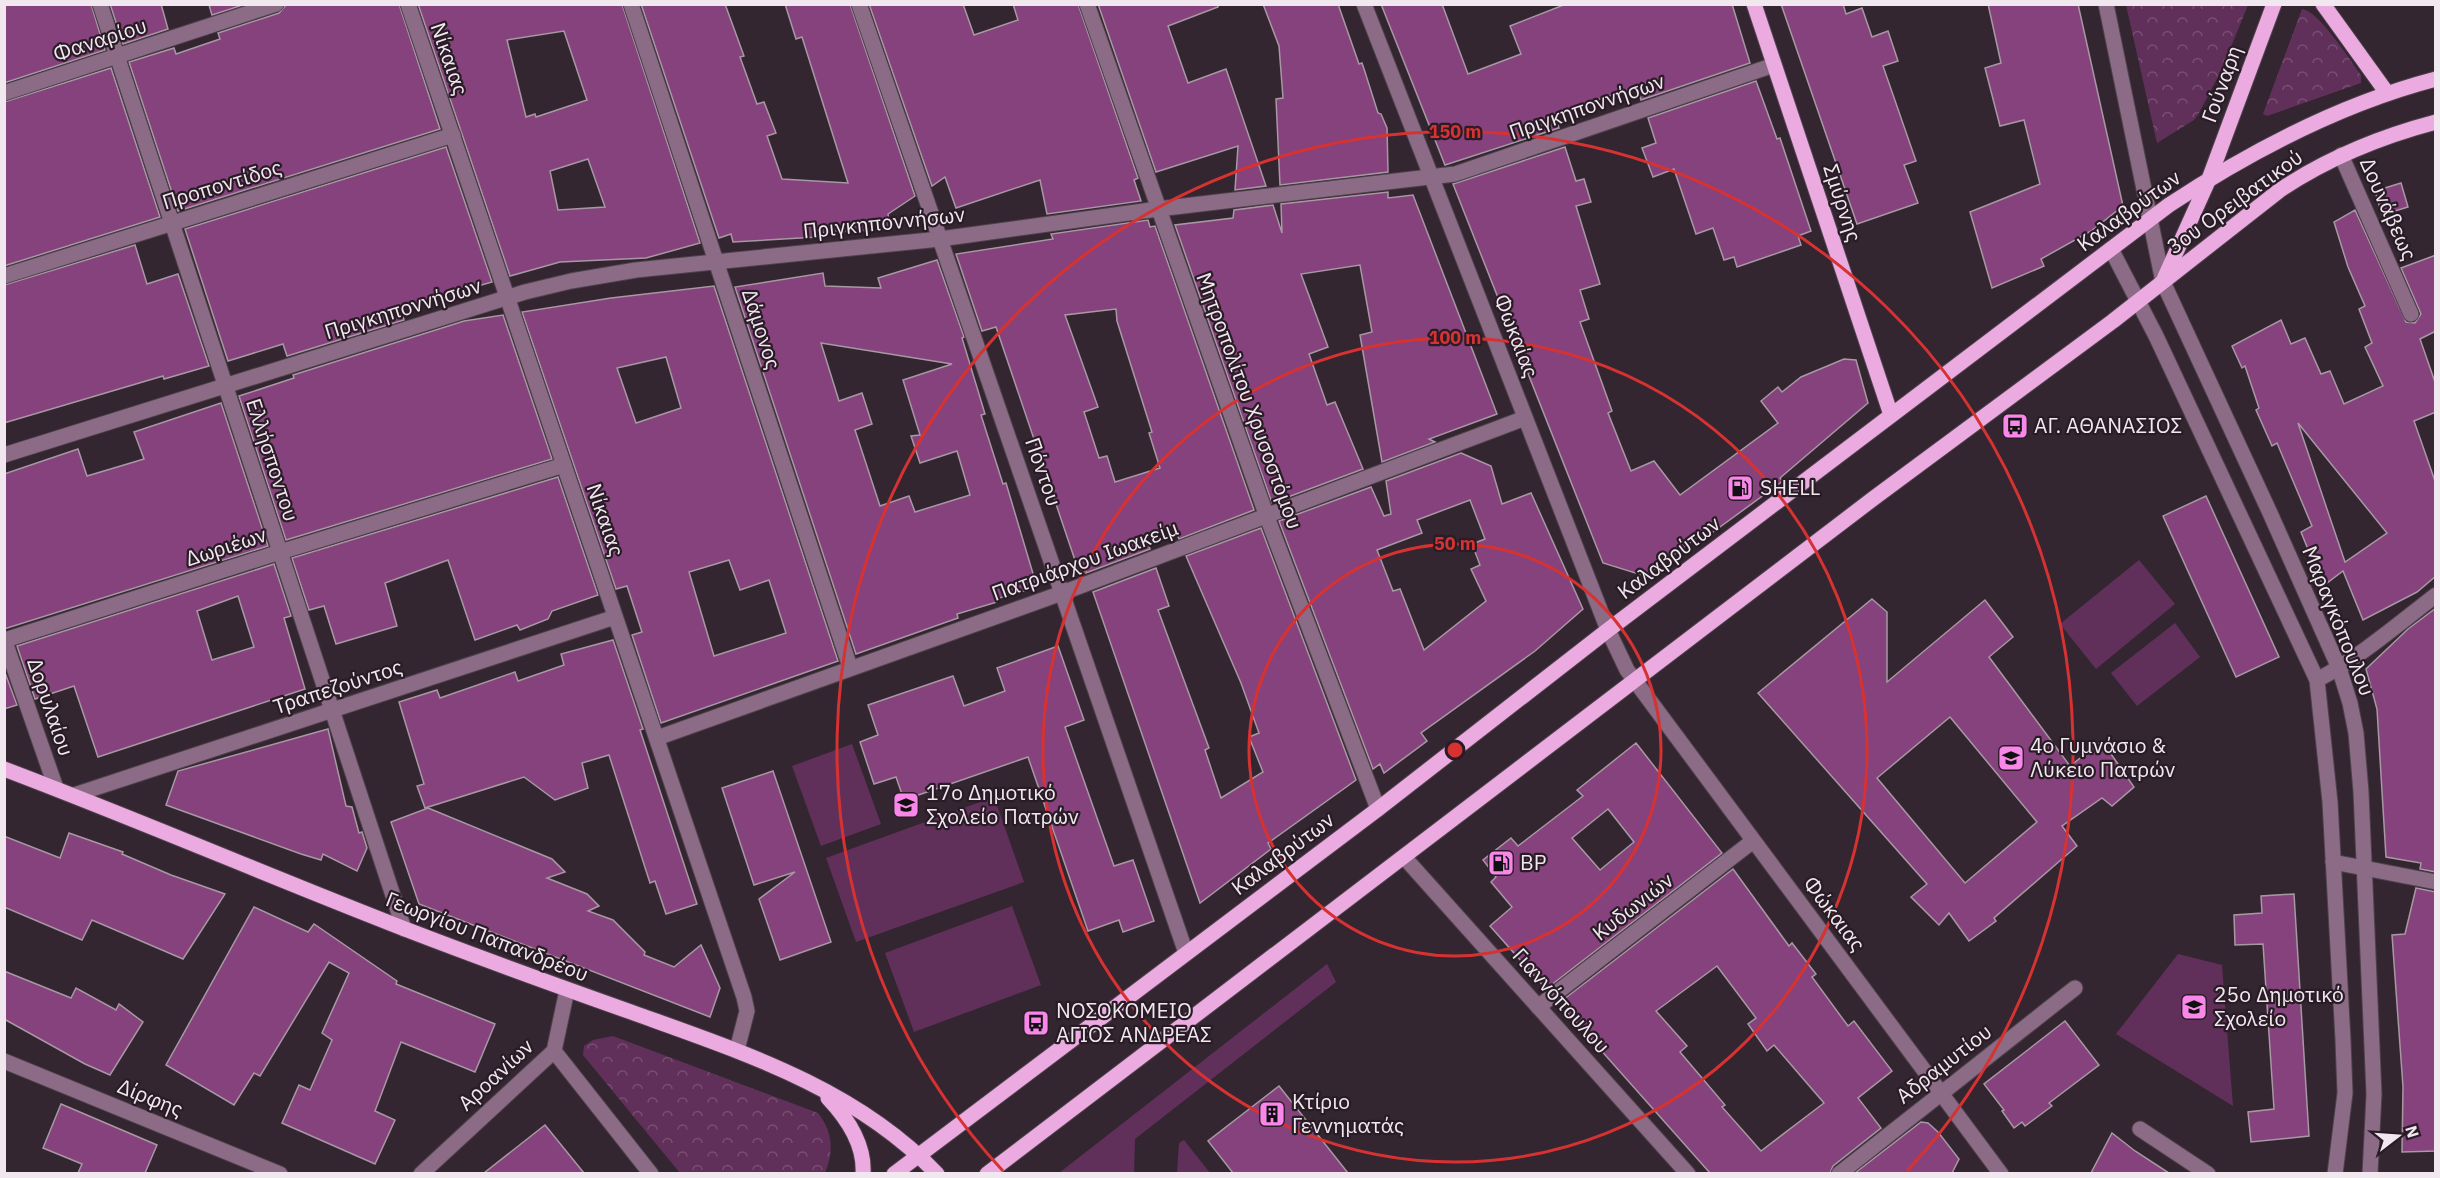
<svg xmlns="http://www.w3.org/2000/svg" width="2440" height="1178" font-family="'IBM Plex Sans',sans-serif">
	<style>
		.grass { fill: #61305a }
		.park { fill: url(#park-crowns) }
		.building { fill: #86427d; stroke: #a798a4; stroke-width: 1.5; fill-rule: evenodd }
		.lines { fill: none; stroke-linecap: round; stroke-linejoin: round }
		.minor-casing { stroke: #4e414b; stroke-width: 17 }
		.major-casing { stroke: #4e414b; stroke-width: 17 }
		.minor { stroke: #8b6b85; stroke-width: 15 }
		.major { stroke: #ebabe0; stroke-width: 15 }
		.ring { fill: none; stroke: #d73232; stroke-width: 3 }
		.labels { text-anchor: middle; stroke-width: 4.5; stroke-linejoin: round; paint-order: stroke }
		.street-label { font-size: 21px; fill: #f1e8ef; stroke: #291c26 }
		.poi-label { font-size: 21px; fill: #f1e8ef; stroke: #291c26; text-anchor: start }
		.centre { fill: #d73232; stroke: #291c26; stroke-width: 3 }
		.ring-label { font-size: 18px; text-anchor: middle; font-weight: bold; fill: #d73232; stroke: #291c26; stroke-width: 4.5; stroke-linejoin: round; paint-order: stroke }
	</style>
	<defs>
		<pattern id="park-crowns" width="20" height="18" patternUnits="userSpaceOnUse" patternTransform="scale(1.5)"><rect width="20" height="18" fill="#61305a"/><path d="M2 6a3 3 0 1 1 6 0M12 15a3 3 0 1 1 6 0" fill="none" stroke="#784e72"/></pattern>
	</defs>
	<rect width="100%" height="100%" fill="#332630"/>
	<g class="grass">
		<polygon points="2139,560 2175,604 2096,669 2060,624"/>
		<polygon points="2175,623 2200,657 2137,706 2111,673"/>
		<polygon points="852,744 881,824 821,846 792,766"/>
		<polygon points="994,797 1024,882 856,942 826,858"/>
		<polygon points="1012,906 1041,985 914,1032 885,953"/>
		<polygon points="2178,954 2222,965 2233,1106 2116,1034"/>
		<polygon points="1327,964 1336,982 1135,1139 1134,1173 1059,1173"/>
		<polygon points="1184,1140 1210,1173 1177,1173 1179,1143"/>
	</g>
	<g class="park">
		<polygon points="2126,5 2248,5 2222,69 2199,113 2194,120 2157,143"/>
		<path d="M 2302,9 C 2320,12 2349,59 2361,75 L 2361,83 L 2267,116 L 2263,114 Z"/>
		<path d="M 613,1036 L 818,1113 C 833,1132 834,1152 825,1173 L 680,1173 L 583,1055 L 584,1046 L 593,1040 Z"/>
	</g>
	<g class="building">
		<polygon points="4,4 91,4 105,50 4,83"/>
		<polygon points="110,4 161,4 168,29 123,44"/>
		<polygon points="324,4 399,4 440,129 178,211 129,62 174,48 176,54 220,39 218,33 279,13 286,5"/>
		<path d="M 418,4 L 622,4 L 700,243 L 646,258 L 560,262 L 510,276 ZM 564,31 L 587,100 L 536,117 L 535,114 L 526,117 L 507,40 ZM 588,159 L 605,207 L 558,210 L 550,171 Z"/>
		<polygon points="641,4 725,4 744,56 740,57 757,104 764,102 776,133 767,136 782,179 848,183 802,37 796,39 785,4 850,4 915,196 888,214 890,229 816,233 817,237 733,242 731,234 719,238"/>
		<polygon points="869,4 963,4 974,35 1018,20 1013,4 1078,4 1138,178 1134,180 1141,201 1047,214 1040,180 956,208 945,177 932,186"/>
		<polygon points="1098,4 1218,4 1218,7 1168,26 1188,83 1226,69 1266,186 1235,190 1238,146 1156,172"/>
		<polygon points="1263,4 1338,4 1359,64 1362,63 1365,72 1378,113 1381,114 1387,128 1388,172 1280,185 1276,99 1283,98 1279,46"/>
		<polygon points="1381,4 1442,4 1468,74 1521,54 1510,26 1566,4 1732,4 1750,63 1641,100 1637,87 1555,114 1559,128 1445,165"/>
		<polygon points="1781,4 1843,4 1846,14 1862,8 1872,37 1888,31 1898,61 1883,66 1916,161 1904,165 1918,203 1857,224"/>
		<polygon points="1988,4 2078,4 2123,206 2091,231 2041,259 2044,266 1992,288 1970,212 2040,184 2024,120 2000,126 1985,68 2001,63"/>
		<polygon points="209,5 243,5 212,15"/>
		<polygon points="111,68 160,217 4,266 4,102"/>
		<polygon points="1756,81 1777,139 1780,138 1811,231 1798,236 1801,245 1737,267 1734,257 1724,260 1713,228 1696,234 1674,169 1653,177 1642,148 1656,143 1648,118"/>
		<polygon points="446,147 492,282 401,308 404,320 287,356 283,344 228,361 185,229"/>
		<polygon points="1565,147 1576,181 1584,179 1591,202 1576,206 1600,284 1580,290 1589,319 1580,322 1612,411 1608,413 1631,471 1654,461 1680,495 1778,423 1761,401 1778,387 1782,392 1801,377 1844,359 1856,360 1868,403 1780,478 1783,481 1709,535 1706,531 1645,576 1603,563 1453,184"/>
		<polygon points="2401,183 2408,207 2382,215 2375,191"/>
		<polygon points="1388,192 1388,198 1413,195 1497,414 1429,439 1435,442 1382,462 1360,335 1372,332 1360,265 1301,274 1328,347 1309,354 1327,405 1335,402 1363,469 1272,503 1175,225 1233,218 1234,210 1273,205 1282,233 1281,204"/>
		<path d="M 2355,210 L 2406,322 L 2415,323 L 2421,314 L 2401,268 L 2436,255 L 2436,331 L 2420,339 L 2436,385 L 2436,412 L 2414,421 L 2436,484 L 2436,576 L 2417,592 L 2363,620 L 2343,571 L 2323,586 L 2301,532 L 2312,526 L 2277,443 L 2272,446 L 2256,410 L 2259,408 L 2245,366 L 2242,368 L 2232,346 L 2281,320 L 2291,344 L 2305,338 L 2321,374 L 2330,371 L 2344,404 L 2383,386 L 2365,347 L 2372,343 L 2359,309 L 2365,306 L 2348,267 L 2334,222 ZM 2298,423 L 2387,533 L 2345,562 L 2329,515 Z"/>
		<path d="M 1148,220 L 1150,227 L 1155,226 L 1254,510 L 1179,539 L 1173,524 L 1145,535 L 1150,549 L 1086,573 L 1086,570 L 1079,572 L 996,327 L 982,331 L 956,254 L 1053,239 L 1051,234 ZM 1116,309 L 1117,321 L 1152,432 L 1149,433 L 1160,468 L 1115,482 L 1107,456 L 1099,458 L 1084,412 L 1098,407 L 1065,315 Z"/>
		<polygon points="135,245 147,284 178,274 209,366 164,379 163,376 4,423 4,285"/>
		<path d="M 937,260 L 964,337 L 962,338 L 985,414 L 981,415 L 1003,484 L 1006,483 L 1037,587 L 996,599 L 997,602 L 957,614 L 958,618 L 856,654 L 735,287 L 823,273 L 825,286 L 881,288 L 878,278 ZM 821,343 L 952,364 L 903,380 L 920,435 L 911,436 L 920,463 L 957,451 L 970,495 L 915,512 L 909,496 L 880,506 L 855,430 L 872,424 L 862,393 L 839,401 Z"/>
		<path d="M 714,286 L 838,661 L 661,723 L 632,635 L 642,632 L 627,586 L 616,589 L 522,312 L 611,298 ZM 666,357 L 681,408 L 636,423 L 617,368 ZM 729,560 L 740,590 L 769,580 L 786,633 L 714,656 L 689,572 Z"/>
		<polygon points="503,315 552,459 286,540 239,396 294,378 293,375 464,321"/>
		<polygon points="221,403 268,546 4,629 4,474 78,449 87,476 144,459 134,432"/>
		<path d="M 1461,453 L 1491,466 L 1502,504 L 1531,493 L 1583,609 L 1535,651 L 1421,733 L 1427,741 L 1384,773 L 1380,764 L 1373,769 L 1279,521 L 1371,487 L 1384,516 L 1391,514 L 1386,481 ZM 1470,500 L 1485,539 L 1472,544 L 1480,565 L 1471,569 L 1486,601 L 1424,650 L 1400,589 L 1393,591 L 1377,550 L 1422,533 L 1417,520 Z"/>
		<polygon points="558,477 598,595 552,611 548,619 520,630 517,625 475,640 448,560 385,583 397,626 336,644 324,606 309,610 292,558"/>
		<polygon points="2206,496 2279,657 2236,677 2163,516"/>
		<polygon points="1261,528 1356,780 1268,843 1271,849 1200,903 1093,592 1156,568 1169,606 1158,610 1209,748 1205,750 1221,798 1263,772 1249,737 1259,733 1241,683 1186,556"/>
		<path d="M 274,564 L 291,616 L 284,618 L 305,689 L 98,757 L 74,686 L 35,699 L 17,646 ZM 238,596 L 254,647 L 212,660 L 197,611 Z"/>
		<path d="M 1872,599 L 1887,612 L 1887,682 L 1985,600 L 2013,637 L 1989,657 L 2070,766 L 2102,741 L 2134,787 L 2112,806 L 2102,798 L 2062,826 L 2077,846 L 1994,918 L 1996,921 L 1969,941 L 1949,913 L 1939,925 L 1911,897 L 1927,884 L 1758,693 ZM 1950,717 L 2037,822 L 1965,883 L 1877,778 Z"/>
		<polygon points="2436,608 2436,872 2420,869 2421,863 2386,857 2377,709 2366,669 2408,629"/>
		<polygon points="613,640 643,729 640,730 697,904 666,914 655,881 650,883 609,755 582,763 588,788 555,800 524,777 425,808 417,786 424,784 399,702 437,690 440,698 515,672 518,681 564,665 561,654"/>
		<polygon points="1058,646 1084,720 1065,727 1114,866 1133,860 1154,921 1123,932 1119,920 1088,931 1028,757 904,800 896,777 874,784 860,742 878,735 868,705 953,676 964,706 1005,691 997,668"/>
		<polygon points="4,670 17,705 4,709"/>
		<polygon points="328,729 346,806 352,807 359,833 362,832 367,848 357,871 323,854 321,860 301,854 166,805 178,771"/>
		<path d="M 1636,743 L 1722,853 L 1546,989 L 1490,926 L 1512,907 L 1491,882 L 1496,877 L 1483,860 L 1511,838 L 1518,846 L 1583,796 L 1577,790 ZM 1608,809 L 1634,842 L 1600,870 L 1572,838 Z"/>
		<polygon points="773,771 831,942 780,960 759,899 795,872 754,885 722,788"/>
		<polygon points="428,808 552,859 565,872 547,878 587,894 599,906 588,911 613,920 645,952 644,955 674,967 701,945 720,988 710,1017 419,904 391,822"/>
		<polygon points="69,833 123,852 122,854 171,875 225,894 183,959 92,920 82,940 4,907 4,836 60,858"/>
		<path d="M 1733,869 L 1789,946 L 1792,943 L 1816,974 L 1812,977 L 1848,1026 L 1854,1021 L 1892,1071 L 1858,1098 L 1881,1128 L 1833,1166 L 1830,1173 L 1710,1173 L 1559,1003 ZM 1717,966 L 1756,1018 L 1748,1024 L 1767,1051 L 1774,1045 L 1824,1103 L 1761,1151 L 1722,1107 L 1725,1105 L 1680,1052 L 1687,1046 L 1656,1011 Z"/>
		<polygon points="2416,888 2436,892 2436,1151 2402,1152 2403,1087 2392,935 2405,934"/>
		<polygon points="2294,894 2309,1136 2251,1142 2248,1112 2274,1109 2263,944 2235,945 2234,915 2262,913 2261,896"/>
		<polygon points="254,907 308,932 314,924 397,981 396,984 495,1024 475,1072 401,1042 375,1111 395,1120 375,1164 282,1123 299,1085 310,1090 332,1040 322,1033 349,973 329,962 260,1076 254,1073 234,1105 166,1065"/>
		<polygon points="4,971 71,998 76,988 116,1010 119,1004 143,1022 110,1075 85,1064 4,1019"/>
		<polygon points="2065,1021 2099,1065 2049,1103 2052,1106 2025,1126 2022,1122 2014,1128 2002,1111 2004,1110 1984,1084"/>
		<polygon points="1279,1086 1348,1173 1233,1173 1208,1141"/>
		<polygon points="61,1104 157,1145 145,1173 78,1173 82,1164 43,1148"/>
		<polygon points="1921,1122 1928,1123 1938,1132 1959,1159 1952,1173 1855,1173"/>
		<polygon points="545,1125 584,1173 484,1173"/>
		<polygon points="2112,1133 2135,1151 2169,1173 2091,1173"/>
	</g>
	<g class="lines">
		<defs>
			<g id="minor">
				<polyline points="100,4 404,929"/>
				<polyline points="408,4 744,997 747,1011 737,1050"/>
				<polyline points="631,4 850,667"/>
				<polyline points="859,4 1186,953"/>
				<polyline points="1087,4 1267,517 1378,809"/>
				<polyline points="1364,4 1608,630 1627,670 2001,1174"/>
				<polyline points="2106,4 2163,282 2270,513 2339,668 2350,703 2356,733 2361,792 2374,1094 2370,1174"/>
				<polyline points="4,93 276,4"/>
				<polyline points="2341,155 2411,314"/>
				<polyline points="2111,249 2156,336 2317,680 2330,802 2343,1040 2345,1093 2335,1174"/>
				<polyline points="4,276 453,135"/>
				<polyline points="4,455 525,292 571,281 636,270 940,239 1158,209 1455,174 1774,65"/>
				<polyline points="4,639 56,788"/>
				<polyline points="5,640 280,552 564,465"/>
				<path d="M 2317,680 C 2360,657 2397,625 2436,595"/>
				<polyline points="657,738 1062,593 1525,418"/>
				<polyline points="74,795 615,617"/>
				<polyline points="1404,857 1688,1174"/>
				<polyline points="2333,862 2436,882"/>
				<polyline points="1538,1007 1753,841"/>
				<polyline points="554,1051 651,1174"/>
				<polyline points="4,1061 280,1174"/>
				<polyline points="2140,1129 2208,1174"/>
				<polyline points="421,1174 554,1051 567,990"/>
				<polyline points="1839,1174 2075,988"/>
			</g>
			<g id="major">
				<polyline points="1754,4 1891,415"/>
				<polyline points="2323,4 2387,93"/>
				<polyline points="2164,279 2209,179 2274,4"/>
				<path d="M 4,769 C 139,820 271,877 405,929 C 480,958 555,985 631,1012 C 739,1051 856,1088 937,1174"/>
				<path d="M 828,1098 C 847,1118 865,1144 863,1174"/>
				<path d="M 894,1174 L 1378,809 L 1608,630 L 2169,205 C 2251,151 2340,104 2436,79"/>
				<path d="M 987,1174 L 1874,498 L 2113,321 L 2280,190 C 2328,158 2379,137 2436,122"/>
			</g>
		</defs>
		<use href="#minor" class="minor-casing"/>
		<use href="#major" class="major-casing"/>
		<use href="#minor" class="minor"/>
		<use href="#major" class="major"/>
	</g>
	<g class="ring">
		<circle cx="1455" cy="750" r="206"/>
		<circle cx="1455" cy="750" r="412"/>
		<path d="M1003 1171A618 618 0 1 1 1907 1171"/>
	</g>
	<defs>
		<symbol id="bus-square" viewBox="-11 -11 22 22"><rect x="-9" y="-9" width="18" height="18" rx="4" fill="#f987e9" stroke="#291c26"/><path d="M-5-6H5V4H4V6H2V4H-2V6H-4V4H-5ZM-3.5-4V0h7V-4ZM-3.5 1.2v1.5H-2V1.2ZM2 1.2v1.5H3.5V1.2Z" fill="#111"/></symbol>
		<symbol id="fuel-square" viewBox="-11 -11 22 22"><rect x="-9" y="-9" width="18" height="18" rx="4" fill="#f987e9" stroke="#291c26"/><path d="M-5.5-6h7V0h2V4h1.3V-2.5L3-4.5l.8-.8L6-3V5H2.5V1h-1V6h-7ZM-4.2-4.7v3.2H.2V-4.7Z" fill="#111"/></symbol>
		<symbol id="school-square" viewBox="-11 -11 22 22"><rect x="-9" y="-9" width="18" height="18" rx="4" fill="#f987e9" stroke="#291c26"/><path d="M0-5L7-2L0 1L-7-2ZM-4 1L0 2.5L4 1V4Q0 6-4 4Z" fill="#111"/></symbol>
		<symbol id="building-square" viewBox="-11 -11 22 22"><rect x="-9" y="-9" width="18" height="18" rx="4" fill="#f987e9" stroke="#291c26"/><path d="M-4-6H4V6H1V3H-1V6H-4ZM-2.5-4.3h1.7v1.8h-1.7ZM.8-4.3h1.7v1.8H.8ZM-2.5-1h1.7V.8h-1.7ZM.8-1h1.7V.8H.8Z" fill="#111"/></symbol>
	</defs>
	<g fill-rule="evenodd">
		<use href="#bus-square" x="2000" y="411" width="30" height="30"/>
		<use href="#fuel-square" x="1725" y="473" width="30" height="30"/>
		<use href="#school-square" x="1996" y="743" width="30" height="30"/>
		<use href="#school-square" x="891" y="790" width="30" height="30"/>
		<use href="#fuel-square" x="1486" y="848" width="30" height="30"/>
		<use href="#school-square" x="2179" y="992" width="30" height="30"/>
		<use href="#bus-square" x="1021" y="1008" width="30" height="30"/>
		<use href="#building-square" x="1257" y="1099" width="30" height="30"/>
	</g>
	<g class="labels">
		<g class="street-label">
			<text transform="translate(100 40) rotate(-18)" y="7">Φαναρίου</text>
			<text transform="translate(449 59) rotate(71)" y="7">Νίκαιας</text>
			<text transform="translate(2222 84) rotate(-70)" y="7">Γούναρη</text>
			<text transform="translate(1587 107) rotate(-19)" y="7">Πριγκηποννήσων</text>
			<text transform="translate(222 185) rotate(-17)" y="7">Προποντίδος</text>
			<text transform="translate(2235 202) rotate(-36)" y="7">3ου Ορειβατικού</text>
			<text transform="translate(1842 203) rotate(72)" y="7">Σμύρνης</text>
			<text transform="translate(2388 209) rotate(66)" y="7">Δουνάβεως</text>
			<text transform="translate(2129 211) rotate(-36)" y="7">Καλαβρύτων</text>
			<text transform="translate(884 223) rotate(-6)" y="7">Πριγκηποννήσων</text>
			<text transform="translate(403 309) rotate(-17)" y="7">Πριγκηποννήσων</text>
			<text transform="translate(761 329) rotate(72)" y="7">Δάμονος</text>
			<text transform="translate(1516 336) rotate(69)" y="7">Φωκαίας</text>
			<text transform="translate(1249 401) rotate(70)" y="7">Μητροπολίτου Χρυσοστόμου</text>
			<text transform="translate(272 460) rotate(72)" y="7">Ελλήσποντου</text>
			<text transform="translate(1043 472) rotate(71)" y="7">Πόντου</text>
			<text transform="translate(605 520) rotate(71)" y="7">Νίκαιας</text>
			<text transform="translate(226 547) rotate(-18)" y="7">Δωριέων</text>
			<text transform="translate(1669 558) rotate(-37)" y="7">Καλαβρύτων</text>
			<text transform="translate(1085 561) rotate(-20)" y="7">Πατριάρχου Ιωακείμ</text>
			<text transform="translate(2338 621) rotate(68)" y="7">Μαραγκόπουλου</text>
			<text transform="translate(338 687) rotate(-18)" y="7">Τραπεζούντος</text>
			<text transform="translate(50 707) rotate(71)" y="7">Δορυλαίου</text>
			<text transform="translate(1283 854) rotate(-37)" y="7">Καλαβρύτων</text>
			<text transform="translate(1633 907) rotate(-38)" y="7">Κυδωνιών</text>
			<text transform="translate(1834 914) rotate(53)" y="7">Φώκαιας</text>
			<text transform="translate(487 937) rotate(21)" y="7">Γεωργίου Παπανδρέου</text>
			<text transform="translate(1561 1001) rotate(48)" y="7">Γιαννόπουλου</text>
			<text transform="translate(1944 1064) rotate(-38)" y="7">Αδραμυτίου</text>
			<text transform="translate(496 1075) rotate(-43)" y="7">Αροανίων</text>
			<text transform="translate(150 1098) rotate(22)" y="7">Δίρφης</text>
		</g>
		<g class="poi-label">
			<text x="2034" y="433">ΑΓ. ΑΘΑΝΑΣΙΟΣ</text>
			<text x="1760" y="495">SHELL</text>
			<text x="2030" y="753">4ο Γυμνάσιο &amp;<tspan x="2030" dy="24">Λύκειο Πατρών</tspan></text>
			<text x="926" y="800">17ο Δημοτικό<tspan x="926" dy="24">Σχολείο Πατρών</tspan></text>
			<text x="1520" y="870">BP</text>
			<text x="2214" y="1002">25ο Δημοτικό<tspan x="2214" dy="24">Σχολείο</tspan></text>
			<text x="1056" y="1018">ΝΟΣΟΚΟΜΕΙΟ<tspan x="1056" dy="24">ΑΓΙΟΣ ΑΝΔΡΕΑΣ</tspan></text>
			<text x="1292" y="1109">Κτίριο<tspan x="1292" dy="24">Γεννηματάς</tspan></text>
		</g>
	</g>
	<circle cx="1455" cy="750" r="9" class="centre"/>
	<g class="ring-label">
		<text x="1455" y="138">150 m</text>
		<text x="1455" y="344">100 m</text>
		<text x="1455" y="550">50 m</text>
	</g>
	<rect width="2440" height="1178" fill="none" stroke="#f1e8ef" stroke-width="12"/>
	<g transform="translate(2398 1136) rotate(73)" stroke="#291c26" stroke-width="4.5" paint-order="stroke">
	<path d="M0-4.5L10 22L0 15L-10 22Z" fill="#f1e8ef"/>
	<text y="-9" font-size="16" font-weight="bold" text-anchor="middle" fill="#f1e8ef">N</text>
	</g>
</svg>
